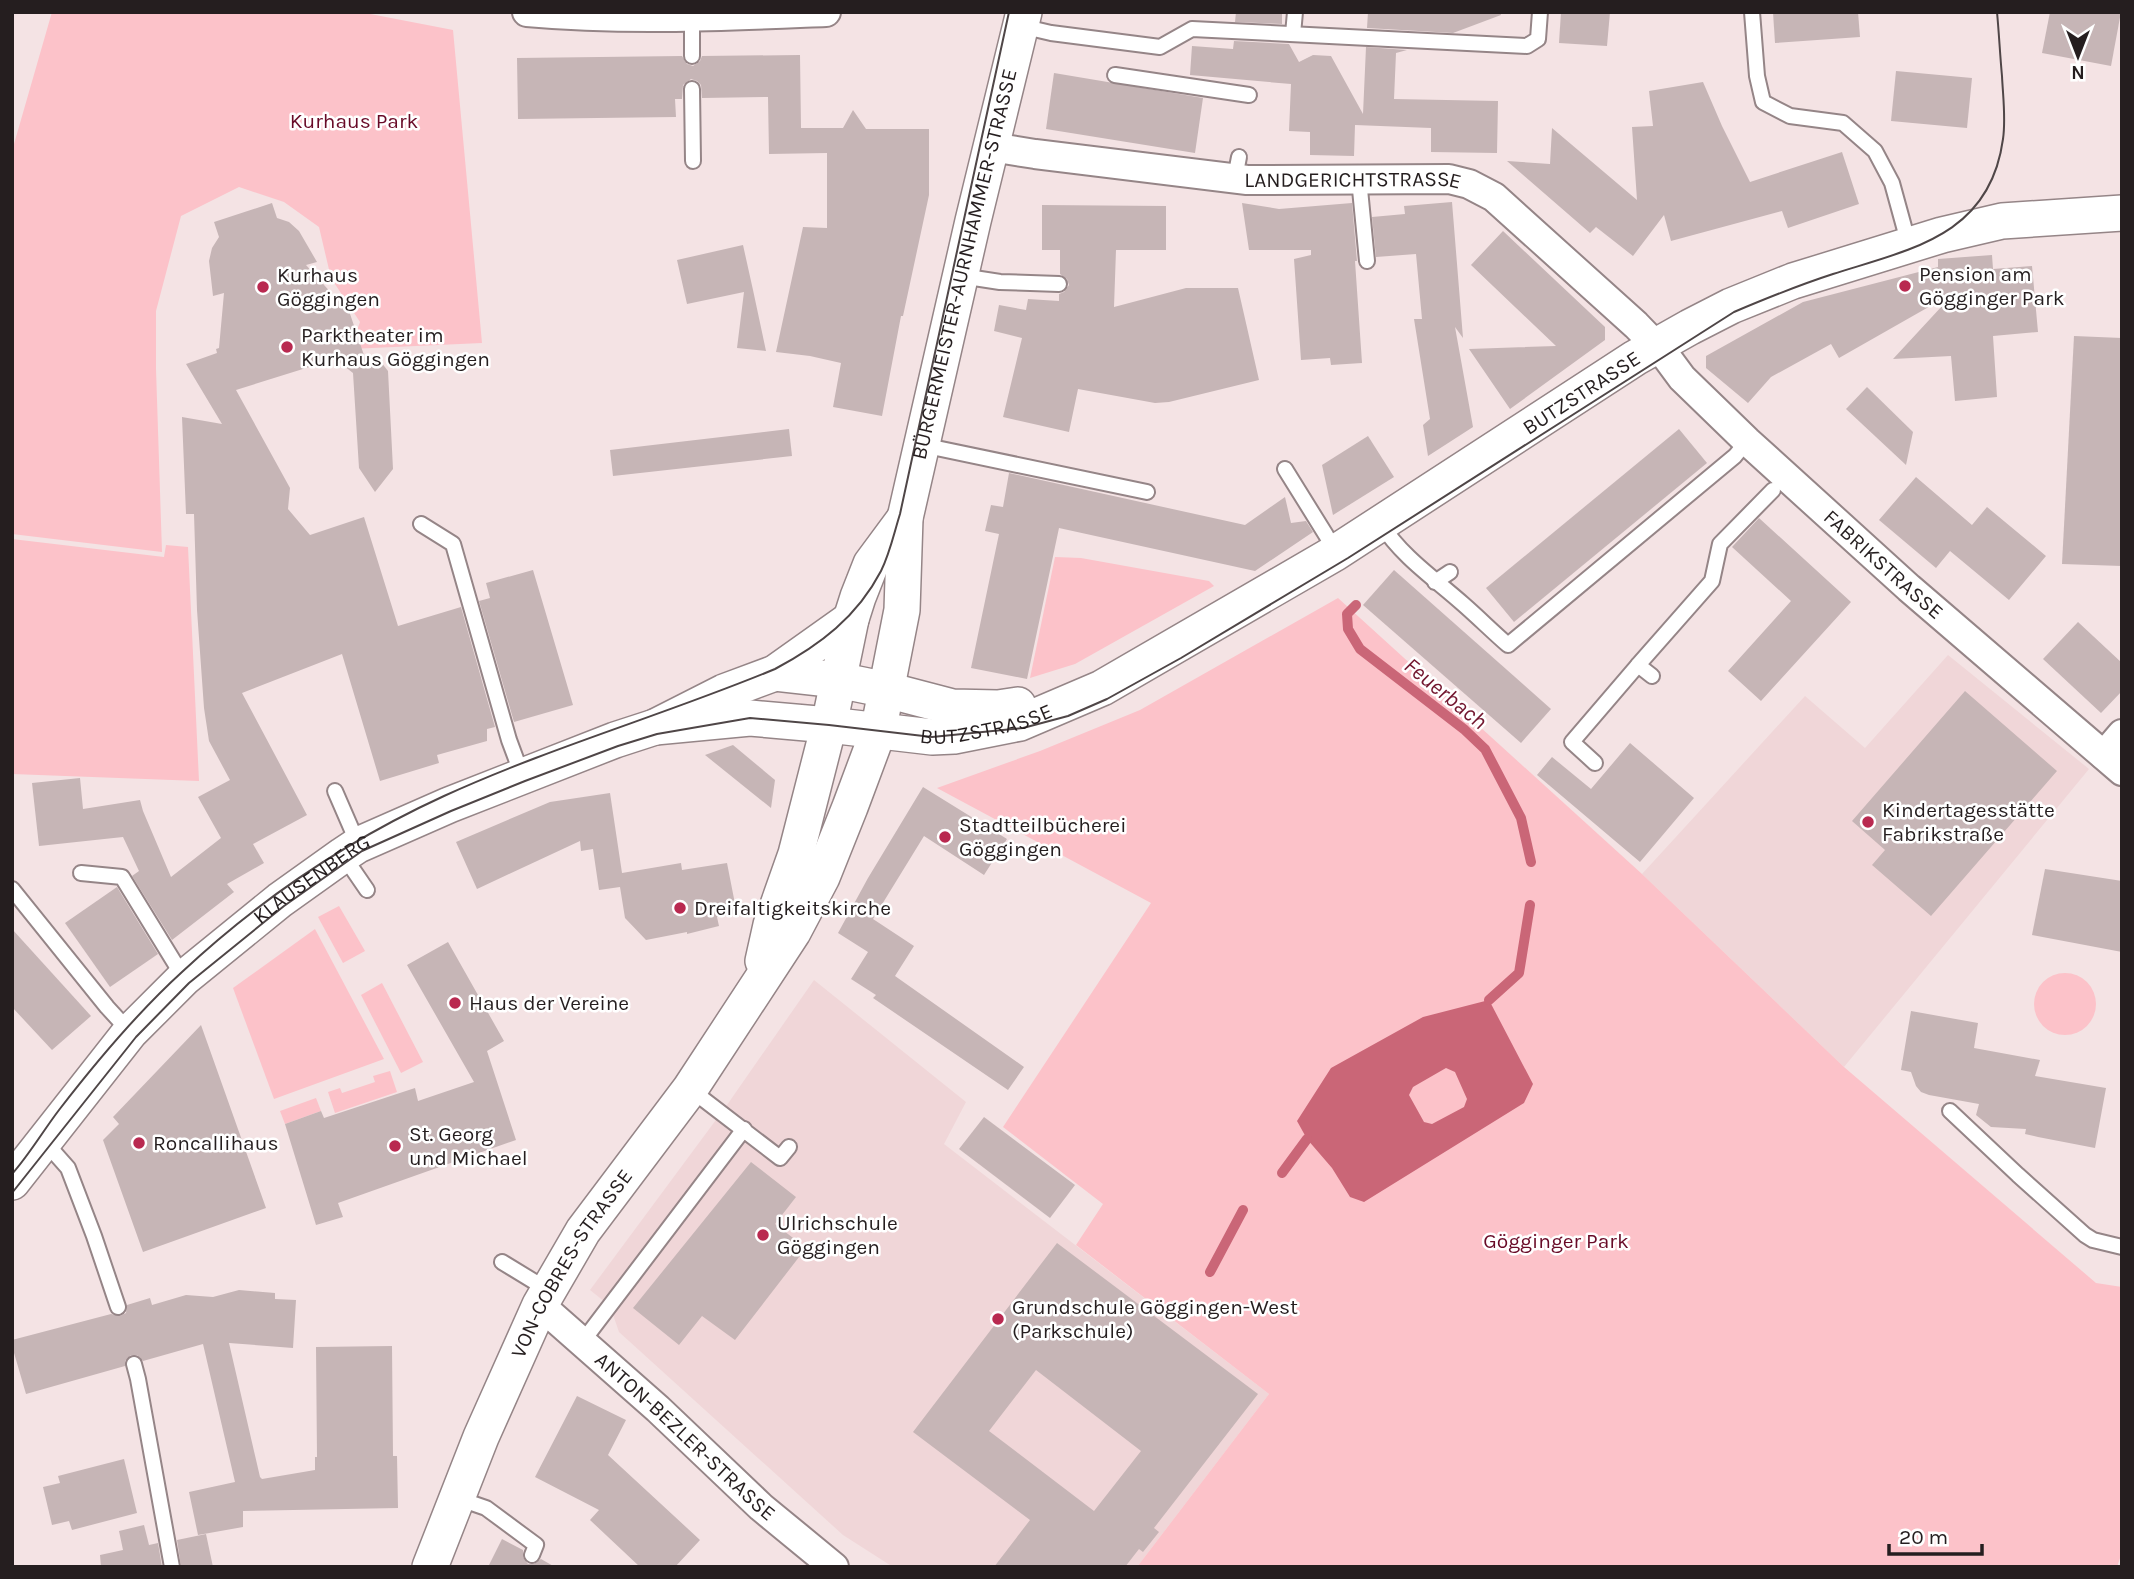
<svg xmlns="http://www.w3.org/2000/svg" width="2134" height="1579" font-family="Karla,sans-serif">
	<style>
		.built { fill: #f0d6d8 }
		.green { fill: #fcc2c9 }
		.water { fill: #ca6677; fill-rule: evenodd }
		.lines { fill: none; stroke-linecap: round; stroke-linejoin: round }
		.stream { stroke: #ca6677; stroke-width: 10 }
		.building { fill: #c6b5b6; fill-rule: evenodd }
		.service-casing { stroke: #958587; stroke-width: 18 }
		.minor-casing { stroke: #958587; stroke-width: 32 }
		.tertiary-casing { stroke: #958587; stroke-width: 38 }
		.service { stroke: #fff; stroke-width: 14 }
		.minor { stroke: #fff; stroke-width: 28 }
		.tertiary { stroke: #fff; stroke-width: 35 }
		.tram { stroke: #4f4647; stroke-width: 2 }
		.poi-dot { fill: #b92950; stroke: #fff; stroke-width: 2.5 }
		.labels { text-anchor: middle; stroke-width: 5; stroke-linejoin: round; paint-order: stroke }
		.park-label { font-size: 21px; fill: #680a27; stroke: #fff }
		.street-label { font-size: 21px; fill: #251e1f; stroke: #fff }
		.poi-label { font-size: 21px; fill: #251e1f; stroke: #fff; text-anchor: start }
		.water-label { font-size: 23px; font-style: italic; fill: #72162f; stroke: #fff }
	</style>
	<rect width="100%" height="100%" fill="#f4e3e4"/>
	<g class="built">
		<polygon points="1948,655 2089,769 1844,1067 1642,874 1805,696 1865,748"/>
		<polygon points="814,980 966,1102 944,1144 1269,1394 1137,1567 893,1567 843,1535 619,1332 610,1306 590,1290 727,1105"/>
	</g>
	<g class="green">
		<polygon points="52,12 360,12 453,30 482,343 350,349 360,322 331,278 319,227 284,202 239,187 181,216 156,311 156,369 162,552 12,534 12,151"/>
		<polygon points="12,539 164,557 166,545 188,547 199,781 12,774"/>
		<polygon points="1055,557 1081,558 1209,581 1214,586 1075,664 1030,678"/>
		<polygon points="1338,598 1642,874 1844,1067 2096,1283 2122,1287 2122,1552 2117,1567 1137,1567 1269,1394 1076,1245 1103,1204 1003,1127 1151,903 937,788 1040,751 1140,710"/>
		<polygon points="339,906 365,951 343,963 318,917"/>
		<polygon points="315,929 384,1059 274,1099 233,988"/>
		<circle cx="2065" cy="1004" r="31"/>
		<polygon points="382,983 423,1062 401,1073 361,995"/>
		<polygon points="390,1071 397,1092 335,1113 328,1092 340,1088 342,1093 375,1082 373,1076"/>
		<polygon points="316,1098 321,1111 285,1124 280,1111"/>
	</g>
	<path class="water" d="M 1489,1000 L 1533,1084 L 1524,1103 L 1364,1202 L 1350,1197 L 1332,1168 L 1307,1139 L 1297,1121 L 1331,1068 L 1423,1017 ZM 1446,1068 L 1455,1072 L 1467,1099 L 1464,1107 L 1432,1124 L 1424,1122 L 1409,1095 L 1413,1087 Z"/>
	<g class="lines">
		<g class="stream">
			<polyline points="1356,605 1347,614 1348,629 1360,649 1465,730 1485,749 1521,818 1531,862"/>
			<polyline points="1489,1000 1519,973 1530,905"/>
			<polyline points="1282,1173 1307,1139"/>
			<polyline points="1210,1272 1243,1210"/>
		</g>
	</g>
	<g class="building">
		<polygon points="1236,12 1282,12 1282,24 1235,22"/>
		<polygon points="1368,12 1500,12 1501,15 1453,33 1367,28"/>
		<polygon points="1561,12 1610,12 1607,46 1559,43"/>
		<polygon points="1773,12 1858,12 1860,37 1775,43"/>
		<polygon points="2050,12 2121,12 2111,66 2042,53"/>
		<polygon points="1234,41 1289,44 1299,62 1313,55 1331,56 1363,114 1366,47 1407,50 1396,53 1394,99 1498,101 1497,153 1431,152 1431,128 1355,125 1354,156 1310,155 1310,132 1289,131 1291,84 1190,75 1192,46 1233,49"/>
		<polygon points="800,55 801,128 843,128 853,110 866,129 929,129 929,195 903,316 901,316 882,416 833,407 841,363 810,356 776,352 803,227 827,228 827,153 769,154 768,97 702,98 701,85 697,81 691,79 683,85 682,99 675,99 676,117 518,119 517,58 682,56 687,64 693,66 700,61 702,56"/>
		<polygon points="1896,71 1972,78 1967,128 1891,121"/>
		<polygon points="1054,73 1203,98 1195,153 1046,129"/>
		<polygon points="1703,82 1722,126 1750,182 1842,152 1859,204 1788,228 1782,211 1671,241 1664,215 1633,256 1596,227 1590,233 1507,161 1550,164 1552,128 1637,200 1632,127 1653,126 1649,91"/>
		<polygon points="1452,202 1463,338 1455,327 1473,427 1428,456 1423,425 1430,419 1414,319 1422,319 1416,254 1376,257 1372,217 1405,214 1404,206"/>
		<polygon points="272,203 277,218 289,222 299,231 317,262 306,265 343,306 347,305 367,364 381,362 388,371 393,469 375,492 359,468 353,373 335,359 236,390 290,488 288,509 310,535 364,517 398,626 461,607 495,727 487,729 487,741 437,755 439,763 380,781 342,654 242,693 307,815 253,844 264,863 227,884 234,892 172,940 132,876 139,871 123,837 39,846 32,783 80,778 83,809 140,800 143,811 171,877 221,838 198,797 230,780 209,741 204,708 197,610 194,514 186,514 182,417 222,424 186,364 217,353 216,349 219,348 224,293 213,296 209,261 212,248 219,237 214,222"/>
		<polygon points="1242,203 1279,209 1352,203 1357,261 1355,261 1362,363 1331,365 1330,358 1301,360 1294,259 1311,255 1311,250 1249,250"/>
		<polygon points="1042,205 1166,206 1166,250 1116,250 1114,307 1186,288 1238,288 1259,380 1169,402 1155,403 1078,389 1069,432 1003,417 1022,338 994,331 999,305 1026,310 1028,299 1059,301 1059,294 1064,292 1069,285 1067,279 1060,274 1060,250 1042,250"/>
		<polygon points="1503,231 1605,327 1605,340 1510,409 1469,349 1556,346 1471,265"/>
		<polygon points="743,245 753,290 766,351 737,348 744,292 687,304 677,260"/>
		<polygon points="1992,255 1993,269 2032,266 2038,332 1993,336 1997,397 1955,401 1951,356 1893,359 1955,292 1839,358 1831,344 1771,377 1748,403 1706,368 1706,356 1803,302 1938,267 1938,259"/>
		<polygon points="2074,336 2122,338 2122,566 2062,564"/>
		<polygon points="1867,387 1913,432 1906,465 1846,409"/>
		<polygon points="789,429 792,456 613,476 610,450"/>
		<polygon points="1679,429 1707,463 1514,622 1486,588"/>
		<polygon points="1368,436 1394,477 1333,515 1322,465"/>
		<polygon points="1009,473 1245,525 1285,497 1291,523 1306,521 1313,532 1255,571 1059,528 1027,679 971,668 999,534 985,531 991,505 1003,507"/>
		<polygon points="1916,477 1972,525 1987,507 2046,556 2009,600 1950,551 1936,568 1879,520"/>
		<polygon points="1759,518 1851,602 1761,701 1728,671 1791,601 1732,547"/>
		<polygon points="533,570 573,705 514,722 479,601 490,598 486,583"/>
		<polygon points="1394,570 1551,709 1521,743 1363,605"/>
		<polygon points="2078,622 2122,663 2122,691 2101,713 2043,659"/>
		<polygon points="1965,691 2057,771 1931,916 1872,865 1885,850 1852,821"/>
		<polygon points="1630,743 1694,798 1640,862 1537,775 1552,757 1591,789"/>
		<polygon points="733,745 775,780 771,808 705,755"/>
		<polygon points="923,787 1007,839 984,875 924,836 873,919 914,946 895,976 1024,1067 1008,1090 873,998 876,995 851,979 868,952 838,933 868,878"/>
		<polygon points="610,793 622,873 681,863 682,870 727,863 737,914 717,917 719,926 687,934 687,932 646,940 625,918 620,887 599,890 593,849 581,851 580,841 477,889 456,842 550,802"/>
		<polygon points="2045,869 2122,881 2122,952 2032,935"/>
		<polygon points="117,887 158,954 110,987 65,923"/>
		<polygon points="12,929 91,1016 52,1050 12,1007"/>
		<polygon points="448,942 504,1041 487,1051 516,1140 338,1203 343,1217 316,1225 285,1124 321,1111 324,1118 415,1088 418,1101 474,1082 407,965"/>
		<polygon points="1911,1011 1978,1023 1974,1048 2040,1060 2035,1076 2106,1088 2095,1148 2038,1137 2025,1134 2026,1129 1991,1127 1976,1115 1979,1104 1929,1095 1921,1092 1916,1086 1911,1072 1901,1070"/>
		<polygon points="201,1025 266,1208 143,1252 103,1140 119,1124 113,1117"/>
		<polygon points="984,1117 1075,1185 1050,1218 959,1149"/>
		<polygon points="751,1162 796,1197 775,1224 806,1248 735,1340 702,1316 679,1345 633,1308"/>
		<path d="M 1057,1243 L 1258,1394 L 1154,1528 L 1159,1532 L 1143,1552 L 1139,1549 L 1125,1567 L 994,1567 L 1030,1520 L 913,1432 ZM 1036,1370 L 1141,1451 L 1094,1511 L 989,1431 Z"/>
		<polygon points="239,1290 275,1293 275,1299 296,1300 293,1348 229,1343 260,1477 262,1479 315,1470 315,1457 317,1457 316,1347 392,1346 393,1456 397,1456 398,1508 243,1511 243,1527 198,1535 189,1492 235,1482 203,1344 143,1361 137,1355 131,1355 125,1361 125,1366 26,1394 12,1346 12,1340 111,1314 120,1316 126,1313 127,1305 150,1298 152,1305 186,1295 213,1297"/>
		<polygon points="577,1396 626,1420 608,1455 700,1540 675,1567 640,1567 590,1520 599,1510 535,1477"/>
		<polygon points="124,1459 137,1513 72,1530 69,1521 52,1525 43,1487 60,1483 58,1476"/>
		<polygon points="144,1525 149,1545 158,1543 162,1567 101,1567 100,1555 123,1550 119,1531"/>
		<polygon points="206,1534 213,1567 181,1567 177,1540"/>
		<polygon points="502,1539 523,1550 523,1557 528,1564 534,1564 541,1559 555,1567 488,1567"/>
	</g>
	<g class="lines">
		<defs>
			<g id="service">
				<polyline points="1752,12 1757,76 1763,102 1790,116 1843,123 1875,151 1892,183 1909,245"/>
				<polyline points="692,18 692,56"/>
				<polyline points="1021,26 1051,33 1160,47 1192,29 1527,46 1538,39 1540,12"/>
				<polyline points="1293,34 1295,12"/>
				<polyline points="1115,75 1249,95"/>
				<polyline points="692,89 693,161"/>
				<polyline points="1235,178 1239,157"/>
				<polyline points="1359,179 1367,261"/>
				<polyline points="961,276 1000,282 1059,284"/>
				<polyline points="922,445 1147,492"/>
				<polyline points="1285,469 1326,535 1335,552"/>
				<polyline points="421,524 453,544 509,740 522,775"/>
				<path d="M 1381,524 C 1402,557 1435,579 1463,604 C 1479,618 1493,632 1508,645 L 1735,456 L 1747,441"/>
				<polyline points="1435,582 1450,572"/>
				<polyline points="1652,676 1638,665 1712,581 1720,544 1773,490"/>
				<polyline points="1595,763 1572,742 1638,665"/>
				<polyline points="335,791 358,844"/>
				<polyline points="343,855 367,890"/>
				<polyline points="81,873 122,877 184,978"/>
				<polyline points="12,889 107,1007 129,1031"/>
				<polyline points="690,1089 780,1158 789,1147"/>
				<polyline points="1950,1111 2018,1175 2085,1235 2093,1240 2122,1247"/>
				<polyline points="45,1142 68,1168 94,1236 118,1307"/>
				<polyline points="502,1262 548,1290"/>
				<polyline points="583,1341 744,1129"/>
				<polyline points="134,1364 138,1379 172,1567"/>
				<polyline points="457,1498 486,1508 536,1545 532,1555"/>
			</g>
			<g id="minor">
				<path d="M 527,12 C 627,21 726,16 826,12"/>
				<path id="s1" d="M 991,147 L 1035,154 L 1247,180 L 1449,179 L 1469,184 L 1494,197 L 1636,325 L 1665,355 L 1682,378 L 1747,441 L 1909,588 L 2122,771"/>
				<polyline points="2104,755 2122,734"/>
				<path id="s2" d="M 540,1305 L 658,1409 L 761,1507 L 834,1567"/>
			</g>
			<g id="tertiary">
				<polyline points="775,673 838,680 887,690 952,707 998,708 1018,705"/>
				<path id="s3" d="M 655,727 L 750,718 L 829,725 L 932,737 L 954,736 L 1020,723 L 1102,688 L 1335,553 L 1635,358 L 1690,327 L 1731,306 L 1793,281 L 1942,235 L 2002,221 L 2122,213"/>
				<polyline points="763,961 771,925 796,854 829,725 851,619 858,597 871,564 905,518"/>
				<path id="s4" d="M 12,1182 L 130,1032 L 184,978 L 280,900 L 343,855 L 358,845 L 449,805 L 615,740 L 655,727 L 724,692 L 775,673 L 851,619"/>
				<path id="s5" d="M 430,1567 L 481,1437 L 540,1305 L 583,1231 L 690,1089 L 793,932 L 822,877 L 850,807 L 878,732 L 902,610 L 905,518 L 973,221 L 1024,12"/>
			</g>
		</defs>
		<use href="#service" class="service-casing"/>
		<use href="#minor" class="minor-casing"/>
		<use href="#tertiary" class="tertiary-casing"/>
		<use href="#service" class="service"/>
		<use href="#minor" class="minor"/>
		<use href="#tertiary" class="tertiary"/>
		<g class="tram">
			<path d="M 12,1174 C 29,1155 43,1131 59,1110 C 96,1062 137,1013 182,972 C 259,900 348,840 444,796 C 551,747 667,714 775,669 C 820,645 857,617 881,571 C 890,553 894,533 900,514 L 1009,12"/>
			<path d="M 12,1193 L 136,1037 L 189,983 L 284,906 L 362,851 L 451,811 L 525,781 L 618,746 L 657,734 L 750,718 L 829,725 L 932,737 L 1023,728 L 1068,716 L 1107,699 L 1181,658 L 1348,558 L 1734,312 C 1767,298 1799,285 1833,274 C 1911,249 1990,236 2003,139 C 2006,119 2003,97 2002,76 C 2000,55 1999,33 1997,12"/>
		</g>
	</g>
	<g class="poi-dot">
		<circle cx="1905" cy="286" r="7"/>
		<circle cx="263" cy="287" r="7"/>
		<circle cx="287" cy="347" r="7"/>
		<circle cx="1868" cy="822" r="7"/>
		<circle cx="945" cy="837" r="7"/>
		<circle cx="680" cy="908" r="7"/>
		<circle cx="455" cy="1003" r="7"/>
		<circle cx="139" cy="1143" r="7"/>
		<circle cx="395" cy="1146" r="7"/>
		<circle cx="763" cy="1235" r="7"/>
		<circle cx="998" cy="1319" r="7"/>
	</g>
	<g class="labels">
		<g class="park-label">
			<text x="354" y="128">Kurhaus Park</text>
			<text x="1556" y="1248">Gögginger Park</text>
		</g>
		<g class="street-label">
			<text dy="7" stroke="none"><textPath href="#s1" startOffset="364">LANDGERICHTSTRASSE</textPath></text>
			<text dy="7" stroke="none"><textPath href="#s5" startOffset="1430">BÜRGERMEISTER-AURNHAMMER-STRASSE</textPath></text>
			<text dy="7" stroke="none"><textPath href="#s3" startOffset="1020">BUTZSTRASSE</textPath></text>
			<text dy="7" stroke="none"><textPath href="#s1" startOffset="1045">FABRIKSTRASSE</textPath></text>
			<text dy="7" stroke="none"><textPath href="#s3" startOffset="334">BUTZSTRASSE</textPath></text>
			<text dy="7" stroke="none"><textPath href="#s4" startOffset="429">KLAUSENBERG</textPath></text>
			<text dy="7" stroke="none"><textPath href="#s5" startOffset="336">VON-COBRES-STRASSE</textPath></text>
			<text dy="7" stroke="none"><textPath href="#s2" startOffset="196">ANTON-BEZLER-STRASSE</textPath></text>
		</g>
		<g class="poi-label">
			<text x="1919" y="281">Pension am<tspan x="1919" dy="24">Gögginger Park</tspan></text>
			<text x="277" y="282">Kurhaus<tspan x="277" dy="24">Göggingen</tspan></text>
			<text x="301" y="342">Parktheater im<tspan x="301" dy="24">Kurhaus Göggingen</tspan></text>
			<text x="1882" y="817">Kindertagesstätte<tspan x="1882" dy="24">Fabrikstraße</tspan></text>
			<text x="959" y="832">Stadtteilbücherei<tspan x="959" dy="24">Göggingen</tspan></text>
			<text x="694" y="915">Dreifaltigkeitskirche</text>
			<text x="469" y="1010">Haus der Vereine</text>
			<text x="409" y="1141">St. Georg<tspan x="409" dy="24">und Michael</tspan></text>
			<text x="153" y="1150">Roncallihaus</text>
			<text x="777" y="1230">Ulrichschule<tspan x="777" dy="24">Göggingen</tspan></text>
			<text x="1012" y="1314">Grundschule Göggingen-West<tspan x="1012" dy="24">(Parkschule)</tspan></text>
		</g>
		<g class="water-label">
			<text transform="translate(1446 693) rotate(39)" y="8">Feuerbach</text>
		</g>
	</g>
	<rect width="2134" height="1579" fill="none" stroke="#251e1f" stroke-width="28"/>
	<g transform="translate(2078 56) rotate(180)" stroke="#ffffff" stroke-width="5" paint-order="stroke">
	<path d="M0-5L12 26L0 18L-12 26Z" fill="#251e1f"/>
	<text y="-10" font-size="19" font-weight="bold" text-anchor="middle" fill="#251e1f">N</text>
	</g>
	<path d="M1889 1544v10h93v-10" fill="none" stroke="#251e1f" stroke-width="3.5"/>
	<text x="1899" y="1544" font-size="21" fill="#251e1f" stroke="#ffffff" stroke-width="5" paint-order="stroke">20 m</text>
</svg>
